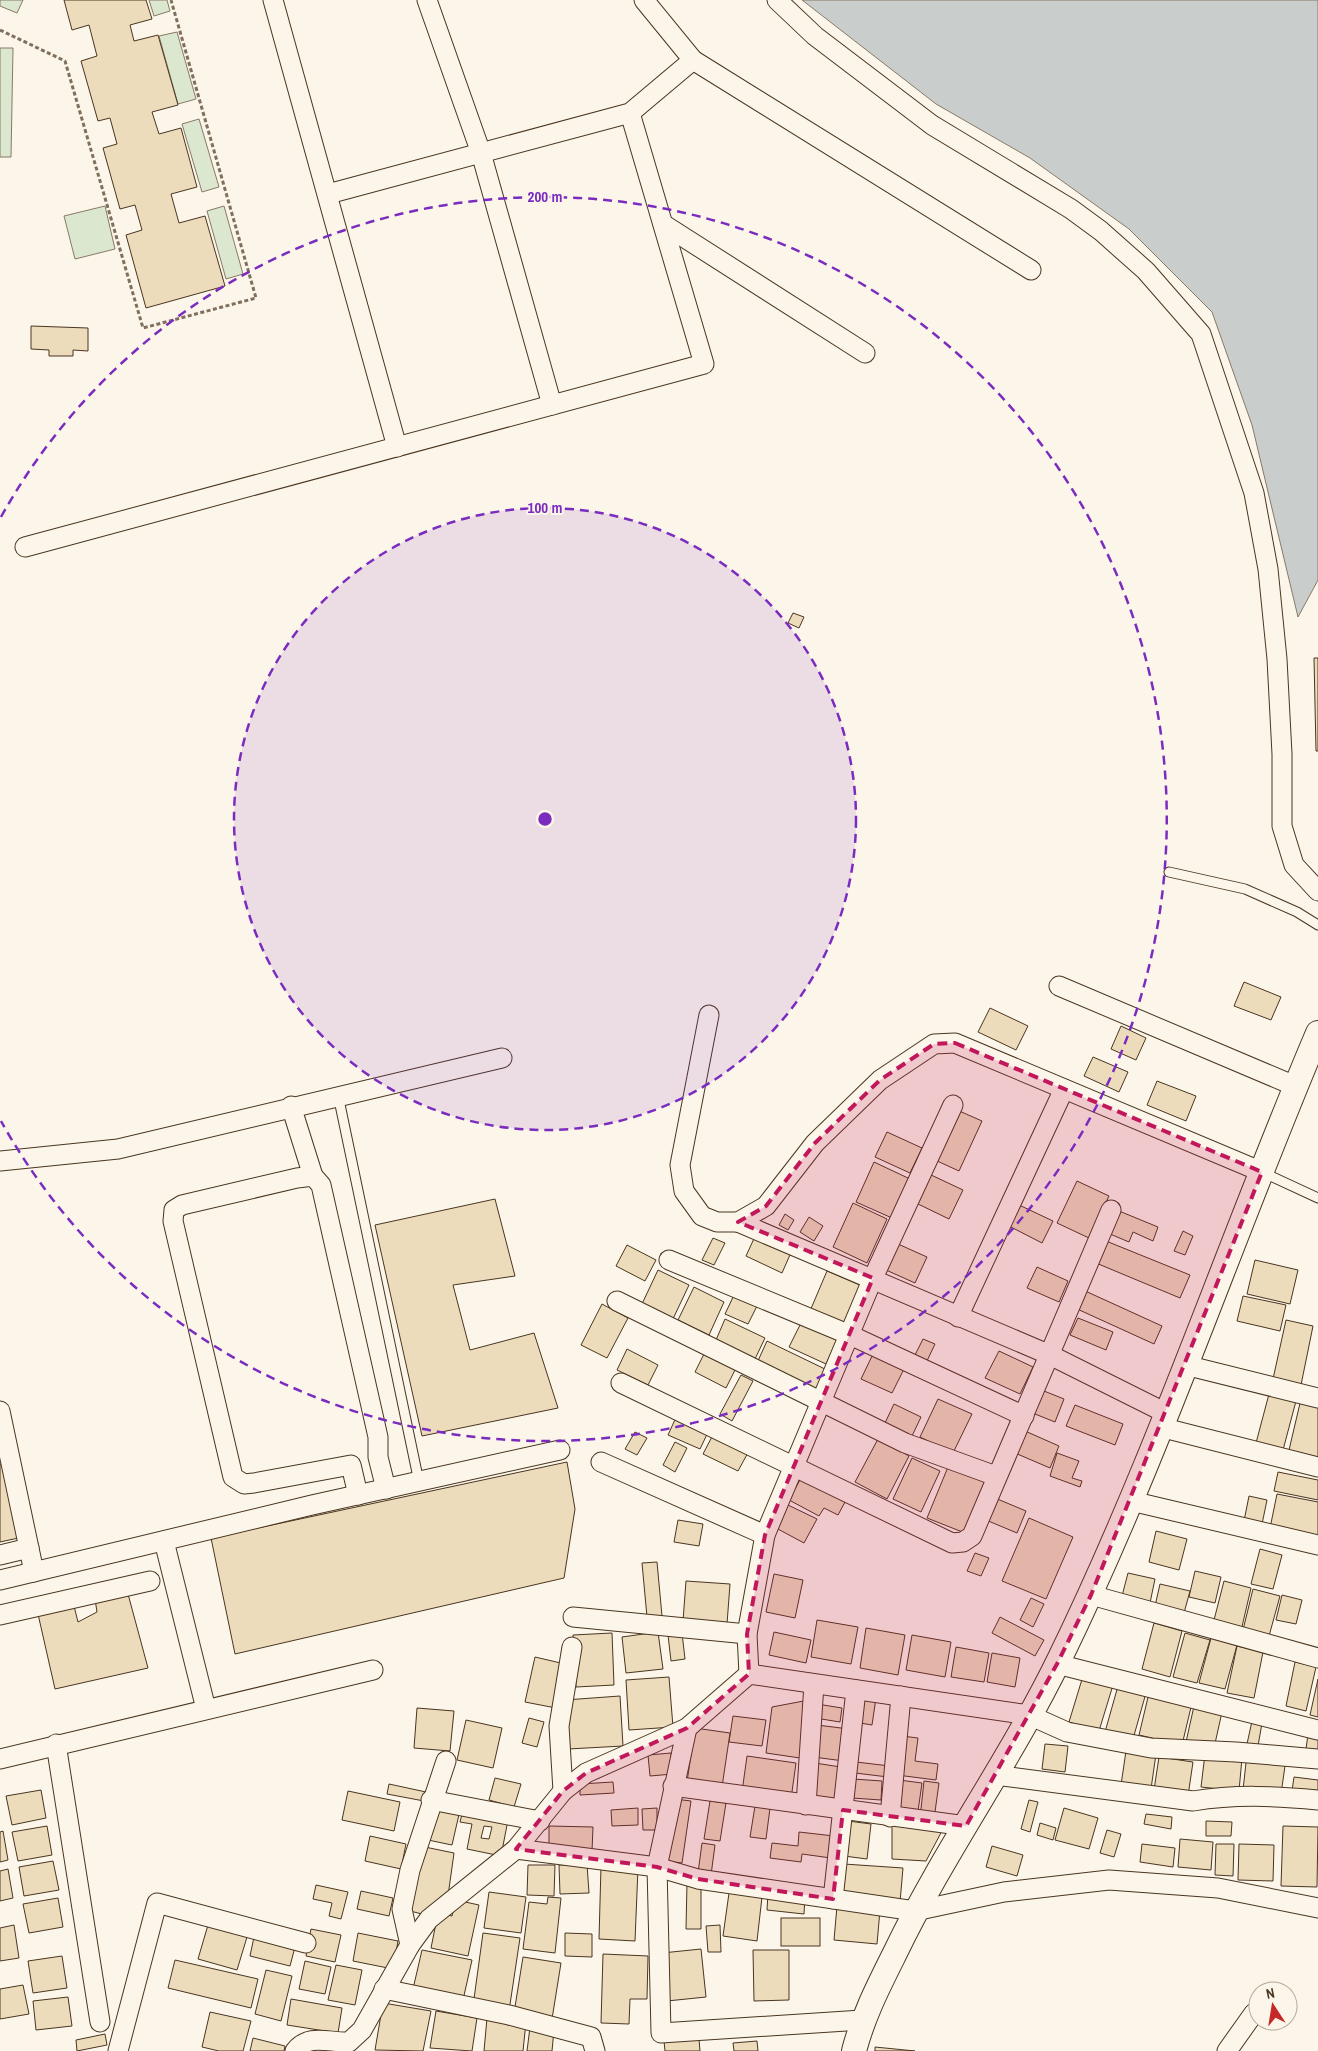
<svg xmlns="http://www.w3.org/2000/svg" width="1318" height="2051" font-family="'Archivo Narrow',sans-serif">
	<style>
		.green { fill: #dce7d0; stroke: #887966 }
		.water { fill: #c9cecd; stroke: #887966 }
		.building { fill: #ecdcbc; stroke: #4a3520; fill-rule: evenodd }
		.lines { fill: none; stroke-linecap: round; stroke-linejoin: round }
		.service-casing { stroke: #4a3520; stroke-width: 11 }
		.minor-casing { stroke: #4a3520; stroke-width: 21 }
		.tertiary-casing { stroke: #4a3520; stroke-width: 26 }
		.path { stroke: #7f6f5c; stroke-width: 3; stroke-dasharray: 4 2.5; stroke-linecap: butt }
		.service { stroke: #fbf6e9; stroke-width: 9 }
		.minor { stroke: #fbf6e9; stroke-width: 19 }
		.tertiary { stroke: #fbf6e9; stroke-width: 24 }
		.marked { fill: #c2185b; fill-opacity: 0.2; stroke: #c2185b; stroke-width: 4; stroke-dasharray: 10 6; stroke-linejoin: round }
		.ring { fill: none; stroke: #7b2cbf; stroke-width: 2.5; stroke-dasharray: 9 6 }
		.centre { fill: #7b2cbf; stroke: #fbf6e9; stroke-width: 2.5 }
		.ring-label { font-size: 15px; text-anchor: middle; font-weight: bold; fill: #7b2cbf; stroke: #fbf6e9; stroke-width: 4; stroke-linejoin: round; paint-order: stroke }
	</style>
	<rect width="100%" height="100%" fill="#fbf6e9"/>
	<g class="green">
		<polygon points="0,0 23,0 17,13 0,6"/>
		<polygon points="149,0 167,0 170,11 154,16"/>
		<polygon points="177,32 196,99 178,104 159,36"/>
		<polygon points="0,48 13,48 11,157 0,157"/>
		<polygon points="199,119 219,187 202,192 182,124"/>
		<polygon points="105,206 115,249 75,259 64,216"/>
		<polygon points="224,206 243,274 226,279 207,211"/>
	</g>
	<polygon class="water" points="802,0 1318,0 1318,580 1298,617 1252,425 1212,312 1129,229 1030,158 936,104"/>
	<g class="building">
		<polygon points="64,0 146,0 152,19 130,25 134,41 158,35 178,105 152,112 159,134 181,128 197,187 171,194 179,223 205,216 225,286 146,308 126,235 142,230 135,205 120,209 103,148 117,144 110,118 98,121 81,61 97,56 89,25 72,30"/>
		<polygon points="31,326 88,328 88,351 73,350 73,356 49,356 49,350 31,349"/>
		<polygon points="793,613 804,617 799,628 788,623"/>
		<polygon points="1314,658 1318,658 1318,751 1316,751"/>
		<polygon points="1244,982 1281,997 1271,1020 1234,1006"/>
		<polygon points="990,1008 1028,1026 1016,1050 978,1032"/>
		<polygon points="1121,1026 1146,1038 1136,1060 1111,1049"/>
		<polygon points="1093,1057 1128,1072 1119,1092 1084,1076"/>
		<polygon points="1157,1081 1196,1096 1186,1121 1147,1105"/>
		<polygon points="957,1110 982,1121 959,1171 935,1160"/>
		<polygon points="887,1132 922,1148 910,1173 875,1157"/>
		<polygon points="874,1162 910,1179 892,1218 856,1202"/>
		<polygon points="929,1174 963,1190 949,1219 916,1203"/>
		<polygon points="1077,1181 1109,1196 1089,1238 1057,1223"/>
		<polygon points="495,1199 515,1276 453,1285 470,1350 534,1333 558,1408 422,1436 375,1225"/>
		<polygon points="853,1203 887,1219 867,1263 833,1247"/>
		<polygon points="1019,1205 1053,1221 1042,1243 1009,1226"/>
		<polygon points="1119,1211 1158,1227 1153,1241 1133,1232 1129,1242 1110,1234"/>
		<polygon points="785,1214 794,1220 788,1230 779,1225"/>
		<polygon points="809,1217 823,1226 814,1241 800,1232"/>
		<polygon points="1183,1231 1193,1236 1185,1255 1174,1251"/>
		<polygon points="757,1232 793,1248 782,1273 746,1256"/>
		<polygon points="713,1238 725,1243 714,1265 702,1260"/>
		<polygon points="1106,1241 1190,1275 1180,1298 1096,1263"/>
		<polygon points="898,1244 927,1257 915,1283 886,1270"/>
		<polygon points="627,1245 656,1260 645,1281 616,1266"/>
		<polygon points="1255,1260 1298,1270 1290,1304 1247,1294"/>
		<polygon points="1037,1267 1068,1281 1059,1302 1027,1288"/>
		<polygon points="658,1270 689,1285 672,1321 641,1306"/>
		<polygon points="827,1271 862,1286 846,1325 810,1311"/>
		<polygon points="694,1287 724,1302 709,1335 678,1320"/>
		<polygon points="1083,1290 1162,1326 1154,1344 1075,1308"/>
		<polygon points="735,1293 758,1304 748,1324 725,1314"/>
		<polygon points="1243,1296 1286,1305 1280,1331 1237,1321"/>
		<polygon points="602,1304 628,1318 607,1358 581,1345"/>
		<polygon points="1078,1318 1113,1332 1106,1350 1070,1335"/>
		<polygon points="725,1319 765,1338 755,1359 716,1340"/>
		<polygon points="1286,1320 1313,1326 1301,1385 1273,1379"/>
		<polygon points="802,1321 838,1338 826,1364 789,1347"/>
		<polygon points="923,1339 935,1344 926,1363 914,1357"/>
		<polygon points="767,1341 827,1370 817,1391 757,1363"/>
		<polygon points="627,1349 658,1365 648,1385 617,1370"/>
		<polygon points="706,1350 737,1366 726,1388 695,1372"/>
		<polygon points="999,1351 1033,1367 1020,1394 985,1378"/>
		<polygon points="873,1354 904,1369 892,1393 861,1379"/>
		<polygon points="741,1375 753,1381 732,1421 720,1414"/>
		<polygon points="1039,1389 1064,1399 1055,1422 1030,1412"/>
		<polygon points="1269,1394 1296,1401 1283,1450 1256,1443"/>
		<polygon points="938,1399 972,1414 953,1453 920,1437"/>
		<polygon points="1301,1399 1318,1403 1318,1457 1289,1450"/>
		<polygon points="894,1404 921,1417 912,1436 885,1423"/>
		<polygon points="1075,1405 1123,1424 1115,1445 1066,1426"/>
		<polygon points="678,1413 710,1428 700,1449 668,1435"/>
		<polygon points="715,1431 750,1449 738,1471 703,1454"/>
		<polygon points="1025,1431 1059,1446 1050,1468 1015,1453"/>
		<polygon points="635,1432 647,1438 637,1455 625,1449"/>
		<polygon points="878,1439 909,1456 887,1499 855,1482"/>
		<polygon points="675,1442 687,1448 675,1472 663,1465"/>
		<polygon points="1057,1453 1079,1461 1072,1478 1082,1481 1080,1487 1050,1476"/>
		<polygon points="912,1458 940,1471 921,1512 893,1499"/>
		<polygon points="567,1462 575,1509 564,1578 235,1654 211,1538"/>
		<polygon points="0,1464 3,1464 23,1537 0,1542"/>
		<polygon points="948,1467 985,1482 965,1533 927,1518"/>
		<polygon points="1278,1472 1318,1480 1318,1500 1274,1491"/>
		<polygon points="801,1478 845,1502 838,1515 824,1508 819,1516 789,1500"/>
		<polygon points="1277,1494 1318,1502 1318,1543 1269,1533"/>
		<polygon points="1249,1496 1267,1500 1261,1529 1243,1526"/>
		<polygon points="995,1498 1026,1511 1017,1533 986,1520"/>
		<polygon points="788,1505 817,1519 804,1543 776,1528"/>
		<polygon points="1029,1518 1073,1537 1046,1599 1002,1581"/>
		<polygon points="678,1520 703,1524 699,1546 674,1542"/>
		<polygon points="1156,1531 1187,1539 1179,1570 1149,1562"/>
		<polygon points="1260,1549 1282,1555 1273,1589 1251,1584"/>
		<polygon points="975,1553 989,1558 981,1576 967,1571"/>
		<polygon points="657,1562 662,1616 647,1617 642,1563"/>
		<polygon points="1195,1571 1221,1577 1215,1603 1189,1597"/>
		<polygon points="1128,1573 1155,1579 1150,1603 1122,1596"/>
		<polygon points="774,1574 803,1580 795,1618 766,1612"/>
		<polygon points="686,1581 730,1584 727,1624 683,1621"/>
		<polygon points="1224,1581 1251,1588 1241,1631 1213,1624"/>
		<polygon points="1160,1584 1190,1591 1184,1613 1155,1606"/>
		<polygon points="1253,1589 1280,1596 1269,1636 1243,1630"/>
		<polygon points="128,1594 148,1668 55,1689 38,1614 74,1606 78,1622 97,1612 95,1599"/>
		<polygon points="1282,1595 1302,1600 1296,1624 1276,1620"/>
		<polygon points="1031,1598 1044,1604 1033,1627 1020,1620"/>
		<polygon points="1000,1617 1044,1640 1035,1656 992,1633"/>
		<polygon points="817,1620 858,1627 851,1664 811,1657"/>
		<polygon points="1154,1623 1182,1631 1170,1677 1142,1669"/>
		<polygon points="866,1628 905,1635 898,1675 860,1668"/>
		<polygon points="658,1632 663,1669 626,1673 622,1637"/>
		<polygon points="774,1632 811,1640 806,1663 769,1655"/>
		<polygon points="612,1633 614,1685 576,1687 573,1635"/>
		<polygon points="682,1633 685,1659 671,1661 668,1635"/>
		<polygon points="1185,1633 1210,1640 1197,1683 1173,1677"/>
		<polygon points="912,1635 951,1642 945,1677 906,1670"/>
		<polygon points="1211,1638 1237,1645 1225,1689 1199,1683"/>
		<polygon points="1237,1646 1263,1652 1254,1698 1227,1693"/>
		<polygon points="956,1647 989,1653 984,1682 951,1677"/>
		<polygon points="992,1653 1020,1658 1015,1687 987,1682"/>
		<polygon points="535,1657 565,1664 556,1708 525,1702"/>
		<polygon points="1295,1662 1316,1667 1306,1711 1286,1706"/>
		<polygon points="1083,1676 1113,1685 1099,1731 1069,1722"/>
		<polygon points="669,1677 673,1727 629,1730 626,1680"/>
		<polygon points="1318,1679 1318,1717 1310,1715"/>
		<polygon points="1118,1686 1146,1693 1133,1739 1105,1732"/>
		<polygon points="1149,1693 1192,1703 1182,1745 1139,1735"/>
		<polygon points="620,1696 623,1746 568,1749 565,1700"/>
		<polygon points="858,1696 876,1698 872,1725 854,1722"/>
		<polygon points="809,1700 800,1758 766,1753 772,1707"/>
		<polygon points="817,1704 842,1708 840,1722 815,1718"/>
		<polygon points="1194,1706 1222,1712 1214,1748 1186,1742"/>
		<polygon points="417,1708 454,1711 450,1751 414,1748"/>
		<polygon points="733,1716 766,1720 762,1746 729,1742"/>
		<polygon points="529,1718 544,1722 537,1747 522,1743"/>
		<polygon points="466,1720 502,1728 493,1768 457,1760"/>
		<polygon points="1252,1721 1262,1723 1258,1746 1247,1744"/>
		<polygon points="817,1725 849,1729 844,1761 813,1757"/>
		<polygon points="695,1728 730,1733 722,1787 687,1782"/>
		<polygon points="1308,1734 1318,1736 1318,1751 1306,1749"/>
		<polygon points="902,1736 918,1738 915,1761 938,1764 936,1780 897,1775"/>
		<polygon points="1045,1744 1068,1746 1065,1772 1042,1769"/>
		<polygon points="1126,1751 1156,1754 1151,1789 1121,1785"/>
		<polygon points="671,1753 673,1774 650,1776 648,1755"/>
		<polygon points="1205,1754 1242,1758 1239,1791 1201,1787"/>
		<polygon points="1247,1754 1286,1759 1281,1794 1243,1790"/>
		<polygon points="747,1756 796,1763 791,1799 742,1792"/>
		<polygon points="1159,1757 1193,1762 1188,1796 1154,1790"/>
		<polygon points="856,1762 890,1766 888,1777 855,1773"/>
		<polygon points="815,1763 847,1768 841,1805 810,1801"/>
		<polygon points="1294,1777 1318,1780 1318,1795 1292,1791"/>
		<polygon points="495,1778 521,1784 514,1807 489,1800"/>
		<polygon points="853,1779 882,1781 881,1800 852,1798"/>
		<polygon points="899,1780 922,1783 917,1818 894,1815"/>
		<polygon points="924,1781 939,1783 934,1819 920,1818"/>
		<polygon points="613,1782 614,1793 580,1795 580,1784"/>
		<polygon points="389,1784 426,1792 424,1801 387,1794"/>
		<polygon points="41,1790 46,1818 12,1825 6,1796"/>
		<polygon points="348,1791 400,1802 394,1831 342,1820"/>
		<polygon points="675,1799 691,1801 682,1863 666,1861"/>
		<polygon points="1029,1800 1038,1802 1030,1832 1021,1829"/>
		<polygon points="710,1801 726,1803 720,1841 704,1839"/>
		<polygon points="435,1805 460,1810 452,1845 428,1840"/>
		<polygon points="755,1806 770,1808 766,1839 750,1837"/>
		<polygon points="638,1808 638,1825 612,1826 611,1810"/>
		<polygon points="657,1808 657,1830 643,1830 642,1809"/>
		<polygon points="1064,1808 1098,1818 1089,1849 1055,1840"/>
		<path d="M 463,1810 L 508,1820 L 501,1856 L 467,1849 L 472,1824 L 460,1822 ZM 484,1826 L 492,1827 L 489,1839 L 481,1838 Z"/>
		<polygon points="1146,1814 1172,1817 1171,1829 1144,1824"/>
		<polygon points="848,1821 871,1824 867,1859 844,1856"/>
		<polygon points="1206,1821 1232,1822 1231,1836 1206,1836"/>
		<polygon points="892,1823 943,1829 926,1861 892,1859"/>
		<polygon points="1040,1823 1056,1828 1053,1840 1037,1835"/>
		<polygon points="47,1826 52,1855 18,1861 12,1832"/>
		<polygon points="549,1826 593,1827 592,1851 549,1849"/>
		<polygon points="1283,1826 1318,1827 1317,1887 1281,1886"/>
		<polygon points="1107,1830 1121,1834 1114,1857 1100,1853"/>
		<polygon points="3,1831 8,1860 0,1862 0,1832"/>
		<polygon points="799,1832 834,1836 831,1858 802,1854 801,1862 770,1858 772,1843 798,1846"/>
		<polygon points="370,1836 406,1844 401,1869 365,1861"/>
		<polygon points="1180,1839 1213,1842 1211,1870 1178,1867"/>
		<polygon points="702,1843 715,1845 711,1875 698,1873"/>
		<polygon points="1142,1844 1175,1848 1173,1867 1140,1862"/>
		<polygon points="1216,1844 1234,1844 1233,1876 1215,1875"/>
		<polygon points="1239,1844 1274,1845 1273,1881 1238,1880"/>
		<polygon points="420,1846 454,1853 448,1896 430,1916 406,1910"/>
		<polygon points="992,1846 1023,1855 1017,1876 986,1867"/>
		<polygon points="53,1861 59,1890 24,1896 19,1867"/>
		<polygon points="587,1864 589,1893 560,1894 559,1865"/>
		<polygon points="844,1864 903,1868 900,1902 841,1898"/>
		<polygon points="528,1865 555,1865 554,1896 527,1895"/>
		<polygon points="601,1866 638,1868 635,1941 599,1939"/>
		<polygon points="8,1869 13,1898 0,1901 0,1871"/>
		<polygon points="687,1883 701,1883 701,1929 686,1929"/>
		<polygon points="316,1885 348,1892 341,1919 329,1916 332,1903 313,1899"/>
		<polygon points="361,1891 393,1898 389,1916 357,1909"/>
		<polygon points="489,1892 526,1897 521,1933 484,1928"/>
		<polygon points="729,1893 762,1897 757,1941 723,1936"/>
		<polygon points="768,1893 805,1897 804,1914 767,1910"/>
		<polygon points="548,1897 561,1898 555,1953 523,1949 529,1902 547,1904"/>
		<polygon points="58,1898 63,1927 29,1933 23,1904"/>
		<polygon points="456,1900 479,1905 468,1956 431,1948 438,1913 452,1916"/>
		<polygon points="837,1906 880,1910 877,1944 834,1940"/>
		<rect x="781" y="1918" width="39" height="28"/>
		<polygon points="14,1925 19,1958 0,1961 0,1928"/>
		<polygon points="208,1925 247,1937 237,1970 198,1959"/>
		<polygon points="720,1925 721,1952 708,1952 706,1926"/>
		<polygon points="311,1929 341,1935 335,1962 306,1956"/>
		<polygon points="358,1933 398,1941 393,1969 353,1961"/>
		<polygon points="483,1933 520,1938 509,2011 473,2006"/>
		<polygon points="565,1933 592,1934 592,1957 565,1956"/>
		<polygon points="254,1937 295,1947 290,1966 250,1956"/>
		<polygon points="701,1949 706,1997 667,2001 662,1953"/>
		<polygon points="422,1950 472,1960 463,2000 413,1989"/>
		<polygon points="753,1950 789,1950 789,2000 754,2001"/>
		<polygon points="603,1954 648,1956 647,1999 630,1999 629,2024 601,2023"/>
		<polygon points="62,1956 67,1988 33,1993 28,1961"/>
		<polygon points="523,1957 561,1963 552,2019 514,2013"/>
		<polygon points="175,1960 258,1979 251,2008 168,1988"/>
		<polygon points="305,1961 331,1967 325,1994 299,1989"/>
		<polygon points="336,1965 362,1970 355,2005 328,2000"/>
		<polygon points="266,1970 292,1976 281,2021 255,2014"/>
		<polygon points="23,1985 29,2014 0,2019 0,1989"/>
		<polygon points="68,1997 72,2026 36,2030 33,2001"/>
		<polygon points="291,1999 342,2008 338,2033 287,2025"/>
		<polygon points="383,2003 431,2011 423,2051 375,2050"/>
		<polygon points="436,2011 477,2018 472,2051 430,2048"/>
		<polygon points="210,2012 251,2021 243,2051 219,2051 202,2047"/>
		<polygon points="487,2018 526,2022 523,2051 484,2051"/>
		<polygon points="530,2027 554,2030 552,2051 527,2051"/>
		<polygon points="105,2034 107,2045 77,2051 76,2040"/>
		<polygon points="253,2038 285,2046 284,2051 250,2051"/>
		<polygon points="699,2039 700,2051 665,2051 664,2041"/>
		<polygon points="757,2041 758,2051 734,2051 733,2043"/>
		<polygon points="875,2047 915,2051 875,2051"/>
	</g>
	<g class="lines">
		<defs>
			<g id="service">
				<polyline points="1169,872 1245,889 1297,912 1318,925"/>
				<polyline points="338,1095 419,1482"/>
				<polyline points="1262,1172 1318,1198"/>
			</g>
			<g id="minor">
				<polyline points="273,0 397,447"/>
				<polyline points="427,0 481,153 552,405"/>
				<polyline points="777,0 815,36 932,125 1071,209 1101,231 1146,271 1201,334 1254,493 1268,569 1277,659 1282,754 1282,826 1294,865 1318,891"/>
				<polyline points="693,60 1031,270"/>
				<polyline points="328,194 630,113 693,60 644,0"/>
				<polyline points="663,224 865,353"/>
				<polyline points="25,547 704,364 630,113"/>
				<polyline points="1059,986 1295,1086"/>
				<polyline points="709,1015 680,1165 684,1191 702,1216 717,1222 738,1222 766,1206 815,1143 880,1080 934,1044 955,1043 1262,1172"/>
				<polyline points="291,1106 313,1176"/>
				<polyline points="0,1161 118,1149 502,1058"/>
				<polyline points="738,1222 1050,1355 1166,1413"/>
				<polyline points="669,1260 850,1335 1024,1416"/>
				<polyline points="617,1301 905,1443 996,1476"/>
				<polyline points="958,1317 1064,1089"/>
				<polyline points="1185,1365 1318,1398"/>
				<polyline points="621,1383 952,1543 963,1542 972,1536 1111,1210"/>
				<polyline points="0,1411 34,1572"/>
				<polyline points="1160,1427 1318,1467"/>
				<polyline points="601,1462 765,1535"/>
				<polyline points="358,1495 351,1465 254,1483 244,1484 233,1477 173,1221 174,1210 182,1205 297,1178 313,1176 321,1185 378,1437 378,1457 386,1489"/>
				<polyline points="1131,1501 1318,1545"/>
				<polyline points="164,1541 206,1709"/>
				<polyline points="0,1555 29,1548"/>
				<polyline points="0,1580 312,1505 560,1450"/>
				<polyline points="1091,1595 1318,1658"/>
				<polyline points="0,1615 150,1581"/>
				<polyline points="573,1617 747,1634"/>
				<polyline points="1057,1664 1318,1730"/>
				<polyline points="749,1674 747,1634 765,1535 873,1278 953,1105"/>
				<polyline points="687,1728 657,1867 661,2033 862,2020"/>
				<polyline points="56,1744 100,2022"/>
				<polyline points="0,1759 373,1670"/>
				<path d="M 995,1775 L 1193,1801 C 1236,1794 1275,1796 1318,1800"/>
				<polyline points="673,1786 966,1826"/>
				<polyline points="563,1791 559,1726 572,1647"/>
				<polyline points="431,1800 540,1821"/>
				<polyline points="806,1805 814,1684"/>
				<polyline points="890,1817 901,1696"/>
				<polyline points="516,1849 657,1867 698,1879 915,1911 1004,1892 1109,1880 1218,1888 1318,1908"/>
				<polyline points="833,1899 856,1690"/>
				<polyline points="410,1945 402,1909 410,1870 446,1761"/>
				<polyline points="384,1989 509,2015 591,2037 595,2051"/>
				<polyline points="118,2051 157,1903 306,1943"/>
				<path d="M 295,2051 C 309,2033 329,2043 349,2042 L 362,2030 L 410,1945 L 429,1919 L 516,1849 L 563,1791 L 586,1773 L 687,1728 L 749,1674 L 1029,1715 L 1067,1732 L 1151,1748 L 1236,1752 L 1318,1759"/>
				<polyline points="1227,2051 1254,2013"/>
			</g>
			<path id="tertiary" d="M 854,2051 C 863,2016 879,1985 895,1953 C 944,1851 1011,1759 1060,1658 C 1159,1455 1230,1240 1318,1033"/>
		</defs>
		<use href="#service" class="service-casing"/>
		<use href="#minor" class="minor-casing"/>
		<use href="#tertiary" class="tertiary-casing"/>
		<polyline class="path" points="0,30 65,61 143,328 256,298 171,0"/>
		<use href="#service" class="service"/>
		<use href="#minor" class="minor"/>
		<use href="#tertiary" class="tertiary"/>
	</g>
	<path class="marked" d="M 955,1043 L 1262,1172 L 1091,1595 L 1057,1664 L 966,1826 L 843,1810 L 833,1899 L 698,1879 L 657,1867 L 516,1849 L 563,1791 L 586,1773 L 687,1728 L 749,1674 L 747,1634 L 765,1535 L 873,1278 L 738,1222 L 766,1206 L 815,1143 L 880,1080 L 934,1044 Z"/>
	<circle cx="545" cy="819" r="311" fill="#7b2cbf" fill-opacity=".12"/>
	<g class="ring">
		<circle cx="545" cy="819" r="311"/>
		<path d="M1 517A622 622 0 1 1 1 1121"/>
	</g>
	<circle cx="545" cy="819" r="8" class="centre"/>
	<g class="ring-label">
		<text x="545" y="202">200 m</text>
		<text x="545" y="513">100 m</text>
	</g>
	<g transform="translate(1273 2006) rotate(348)"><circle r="24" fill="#fbf6e9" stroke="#b4a999"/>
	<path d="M0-4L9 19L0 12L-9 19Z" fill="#c62828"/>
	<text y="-8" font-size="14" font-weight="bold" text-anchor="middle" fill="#4a3520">N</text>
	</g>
</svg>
